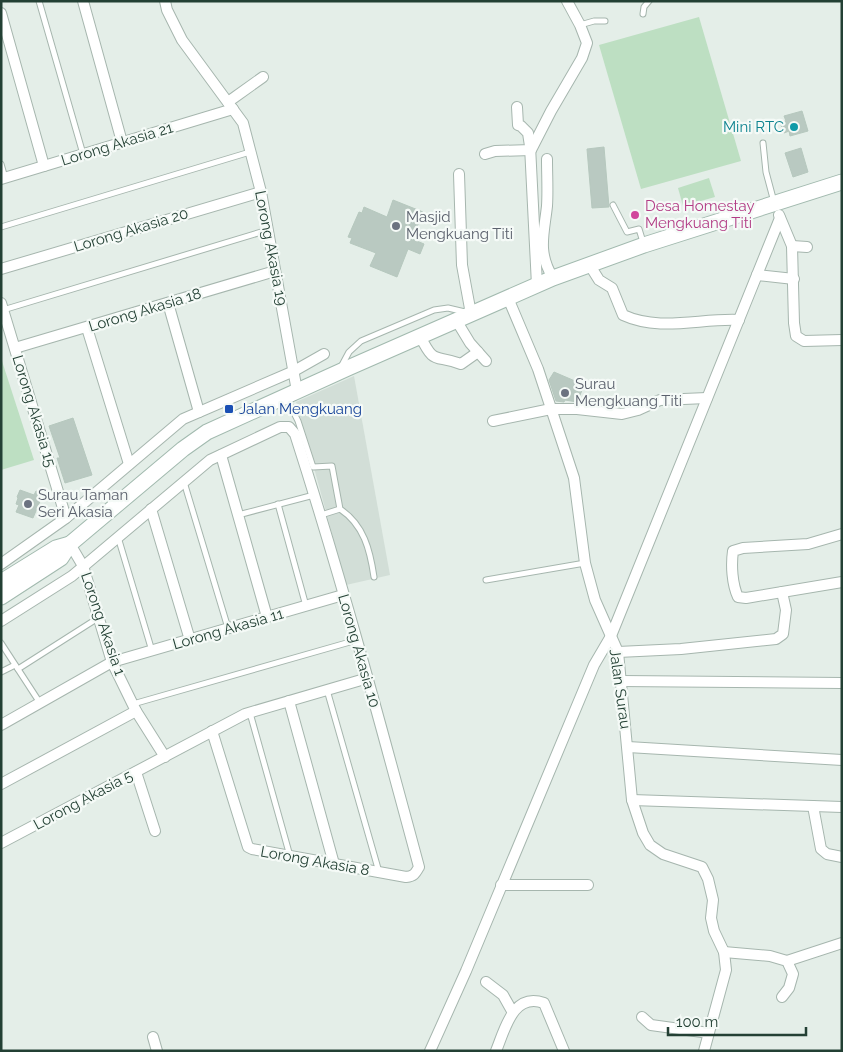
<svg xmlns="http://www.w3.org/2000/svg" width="843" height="1052" font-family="Raleway,sans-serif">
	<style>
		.built { fill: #d2ded7 }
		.green { fill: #bddfc2 }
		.building { fill: #b9c9c1; stroke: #b6c8be }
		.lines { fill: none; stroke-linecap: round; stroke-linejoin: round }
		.service-casing { stroke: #a6b6ae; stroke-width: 7 }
		.minor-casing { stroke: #a6b6ae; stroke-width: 12 }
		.secondary-casing { stroke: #a2baaf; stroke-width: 17 }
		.service { stroke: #fff; stroke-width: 5 }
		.minor { stroke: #fff; stroke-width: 10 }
		.secondary { stroke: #fff; stroke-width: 15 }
		.culture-dot { fill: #0f9aa8; stroke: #f5faf7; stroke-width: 2 }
		.hotel-dot { fill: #d1479c; stroke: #f5faf7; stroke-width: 2 }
		.worship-dot { fill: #6b7280; stroke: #f5faf7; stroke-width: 2 }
		.transit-dot { fill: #1a4fb4; stroke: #f5faf7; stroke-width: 2 }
		.labels { text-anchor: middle; stroke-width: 4.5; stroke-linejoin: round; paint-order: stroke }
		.culture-label { font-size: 15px; fill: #0d838f; stroke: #f5faf7; text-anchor: end }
		.street-label { font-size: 15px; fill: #234034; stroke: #f5faf7 }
		.hotel-label { font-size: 15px; fill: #b23c85; stroke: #f5faf7; text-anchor: start }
		.worship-label { font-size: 15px; fill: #5b616d; stroke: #f5faf7; text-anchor: start }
		.transit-label { font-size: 15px; fill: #164399; stroke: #f5faf7; text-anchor: start }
	</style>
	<rect width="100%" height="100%" fill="#e4eee8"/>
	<polygon class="built" points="354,376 390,575 346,585 296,402"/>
	<g class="green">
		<polygon points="699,17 741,161 641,189 599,45"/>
		<polygon points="709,178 715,197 683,206 678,188"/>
		<polygon points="1,358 34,460 1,470"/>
	</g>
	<g class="building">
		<polygon points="802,111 808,131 790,136 789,131 784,133 780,122 786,121 784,116"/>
		<polygon points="604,147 609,207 592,208 587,149"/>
		<polygon points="801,148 808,172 793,177 785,153"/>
		<polygon points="393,200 423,212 412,239 424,244 420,254 408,249 397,277 370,266 376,253 350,243 352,238 348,237 359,212 362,213 364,207 387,217"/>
		<polygon points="554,372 575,381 576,378 586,381 577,402 565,400 564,402 556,401 549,380"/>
		<polygon points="73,418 92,475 65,483 57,458 60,458 49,426"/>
		<polygon points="20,490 34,495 36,491 43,494 33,518 16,512 19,505 16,504 18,498 17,497"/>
	</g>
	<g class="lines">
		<defs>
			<g id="service">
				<polyline points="39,1 83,154"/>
				<polyline points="643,14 644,7 649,1"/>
				<polyline points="580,25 594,21 605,21"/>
				<polyline points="763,143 766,172 774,202"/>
				<polyline points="1,164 5,178"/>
				<polyline points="613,205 627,232 639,229 643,242"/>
				<polyline points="1,227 250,152"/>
				<polyline points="3,310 268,230"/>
				<polyline points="341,367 349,352 361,341 434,310 448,308 465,312"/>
				<path d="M 286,397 L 298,421 L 313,467 L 332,466 L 340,509 C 364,525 370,550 374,577"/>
				<polyline points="184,482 228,628"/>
				<polyline points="278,504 306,606"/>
				<polyline points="238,515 314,495"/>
				<polyline points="321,515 340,509"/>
				<polyline points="118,537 152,651"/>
				<polyline points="486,580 585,563"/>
				<polyline points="1,643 40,703"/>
				<polyline points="18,669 98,618"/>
				<polyline points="1,672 15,665"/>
				<polyline points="327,690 379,872"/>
				<polyline points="133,704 357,640"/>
				<polyline points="250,713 290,856"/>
			</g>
			<g id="minor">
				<polyline points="83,1 122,142"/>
				<polyline points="165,1 167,10 182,40 243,123 261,192 297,391"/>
				<polyline points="1,13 44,166"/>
				<polyline points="228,102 263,77"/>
				<polyline points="517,107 518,125 521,126 528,133 530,146 537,285"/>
				<polyline points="485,154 495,151 531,150 551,111 582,58 587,43 580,25 567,1"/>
				<path d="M 547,159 C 547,175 548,191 547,206 C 544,234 537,252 553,278"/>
				<polyline points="459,174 462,265 471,314"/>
				<polyline points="1,179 233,109"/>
				<polyline points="779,215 792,246 794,323 796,336 804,341 842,340"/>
				<polyline points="792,246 807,247"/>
				<path d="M 589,264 L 599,280 L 612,288 L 623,315 C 660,332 700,318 739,320"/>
				<polyline points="1,269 261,192"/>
				<polyline points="757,275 794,279"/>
				<polyline points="508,298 538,369 574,478 585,563 595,600 618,652 632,800 643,833 650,845 663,854 702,867 708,879 713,900 711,918 714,931 724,952 726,970 704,1051"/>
				<polyline points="1,303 66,518"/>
				<polyline points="168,303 199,412"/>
				<polyline points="456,320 470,343 486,361"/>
				<polyline points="87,328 129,464"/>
				<path d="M 420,336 C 435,366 434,354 461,364 L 478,352"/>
				<polyline points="15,348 275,271"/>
				<polyline points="493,421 551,409 577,409 622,414 638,410 660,400 707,398"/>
				<polyline points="221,455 267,617"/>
				<polyline points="151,509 190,640"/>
				<path d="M 842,534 L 808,544 L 743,548 L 733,551 C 731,565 732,584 738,597 L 746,598 L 842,582"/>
				<polyline points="70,544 83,566 112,662 136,711 165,757"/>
				<polyline points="1,564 66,518 183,419 294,371 324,354"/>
				<path d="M 1,621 L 72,576 L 210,460 L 280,427 L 289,427 L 295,434 C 341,577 380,722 419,867 C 415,874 414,876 406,877 L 252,849 L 248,847 L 212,731"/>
				<polyline points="618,652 681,649 776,639 783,634 786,610 782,592"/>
				<polyline points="621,681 842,683"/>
				<polyline points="289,701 334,864"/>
				<polyline points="1,725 112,662 343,595"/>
				<polyline points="628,747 842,760"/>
				<polyline points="136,772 155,831"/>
				<polyline points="1,784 136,711"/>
				<polyline points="632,800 842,807"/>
				<polyline points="813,806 821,849 827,854 842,857"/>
				<polyline points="1,843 245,714 368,678"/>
				<polyline points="501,885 588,885"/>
				<polyline points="724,952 770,956 787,961 793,974 789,988 782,997"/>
				<polyline points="787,961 842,943"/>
				<polyline points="486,982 503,995 512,1011"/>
				<polyline points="642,1017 651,1025 709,1033"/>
				<polyline points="153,1037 157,1051"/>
				<polyline points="430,1051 466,971 594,665 611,636 780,218"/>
				<path d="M 496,1051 C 505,1029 513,992 544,1003 L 564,1051"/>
			</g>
			<g id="secondary">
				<polyline points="1,582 56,548 70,544"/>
				<polyline points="1,597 61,558 70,544 183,449 207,432 348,368 553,278 644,245 842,182"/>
			</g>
		</defs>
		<use href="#service" class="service-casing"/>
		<use href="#minor" class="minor-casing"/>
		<use href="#secondary" class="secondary-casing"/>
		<use href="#service" class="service"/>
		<use href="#minor" class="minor"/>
		<use href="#secondary" class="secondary"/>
	</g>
	<circle class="culture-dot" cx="794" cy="127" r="5"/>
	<circle class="hotel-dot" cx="635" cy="215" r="5"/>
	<g class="worship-dot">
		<circle cx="396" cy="226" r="5"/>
		<circle cx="565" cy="393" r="5"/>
		<circle cx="28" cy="504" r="5"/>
	</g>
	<rect class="transit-dot" x="224" y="404" width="10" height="10" rx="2.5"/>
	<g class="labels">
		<g class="culture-label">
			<text x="784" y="132">Mini RTC</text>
		</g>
		<g class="street-label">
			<text transform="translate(117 144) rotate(-17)" y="5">Lorong Akasia 21</text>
			<text transform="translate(131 230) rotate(-17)" y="5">Lorong Akasia 20</text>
			<text transform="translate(271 248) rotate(79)" y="5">Lorong Akasia 19</text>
			<text transform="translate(145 310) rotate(-17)" y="5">Lorong Akasia 18</text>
			<text transform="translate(34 411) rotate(73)" y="5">Lorong Akasia 15</text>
			<text transform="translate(103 624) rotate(71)" y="5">Lorong Akasia 1</text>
			<text transform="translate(228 629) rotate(-16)" y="5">Lorong Akasia 11</text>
			<text transform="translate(359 651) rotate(74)" y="5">Lorong Akasia 10</text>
			<text transform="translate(620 689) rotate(82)" y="5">Jalan Surau</text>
			<text transform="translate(83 800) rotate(-28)" y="5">Lorong Akasia 5</text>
			<text transform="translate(315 861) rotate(10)" y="5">Lorong Akasia 8</text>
		</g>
		<g class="hotel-label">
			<text x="645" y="211">Desa Homestay<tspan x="645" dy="17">Mengkuang Titi</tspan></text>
		</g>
		<g class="worship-label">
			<text x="406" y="222">Masjid<tspan x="406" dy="17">Mengkuang Titi</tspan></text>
			<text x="575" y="389">Surau<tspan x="575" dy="17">Mengkuang Titi</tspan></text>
			<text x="38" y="500">Surau Taman<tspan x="38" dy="17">Seri Akasia</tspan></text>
		</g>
		<g class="transit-label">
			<text x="239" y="414">Jalan Mengkuang</text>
		</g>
	</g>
	<rect width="843" height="1052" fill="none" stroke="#234034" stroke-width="5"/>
	<path d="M668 1027v8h138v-8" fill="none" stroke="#234034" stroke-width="2.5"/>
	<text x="676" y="1027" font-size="15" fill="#234034" stroke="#f5faf7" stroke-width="4" paint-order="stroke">100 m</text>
</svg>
